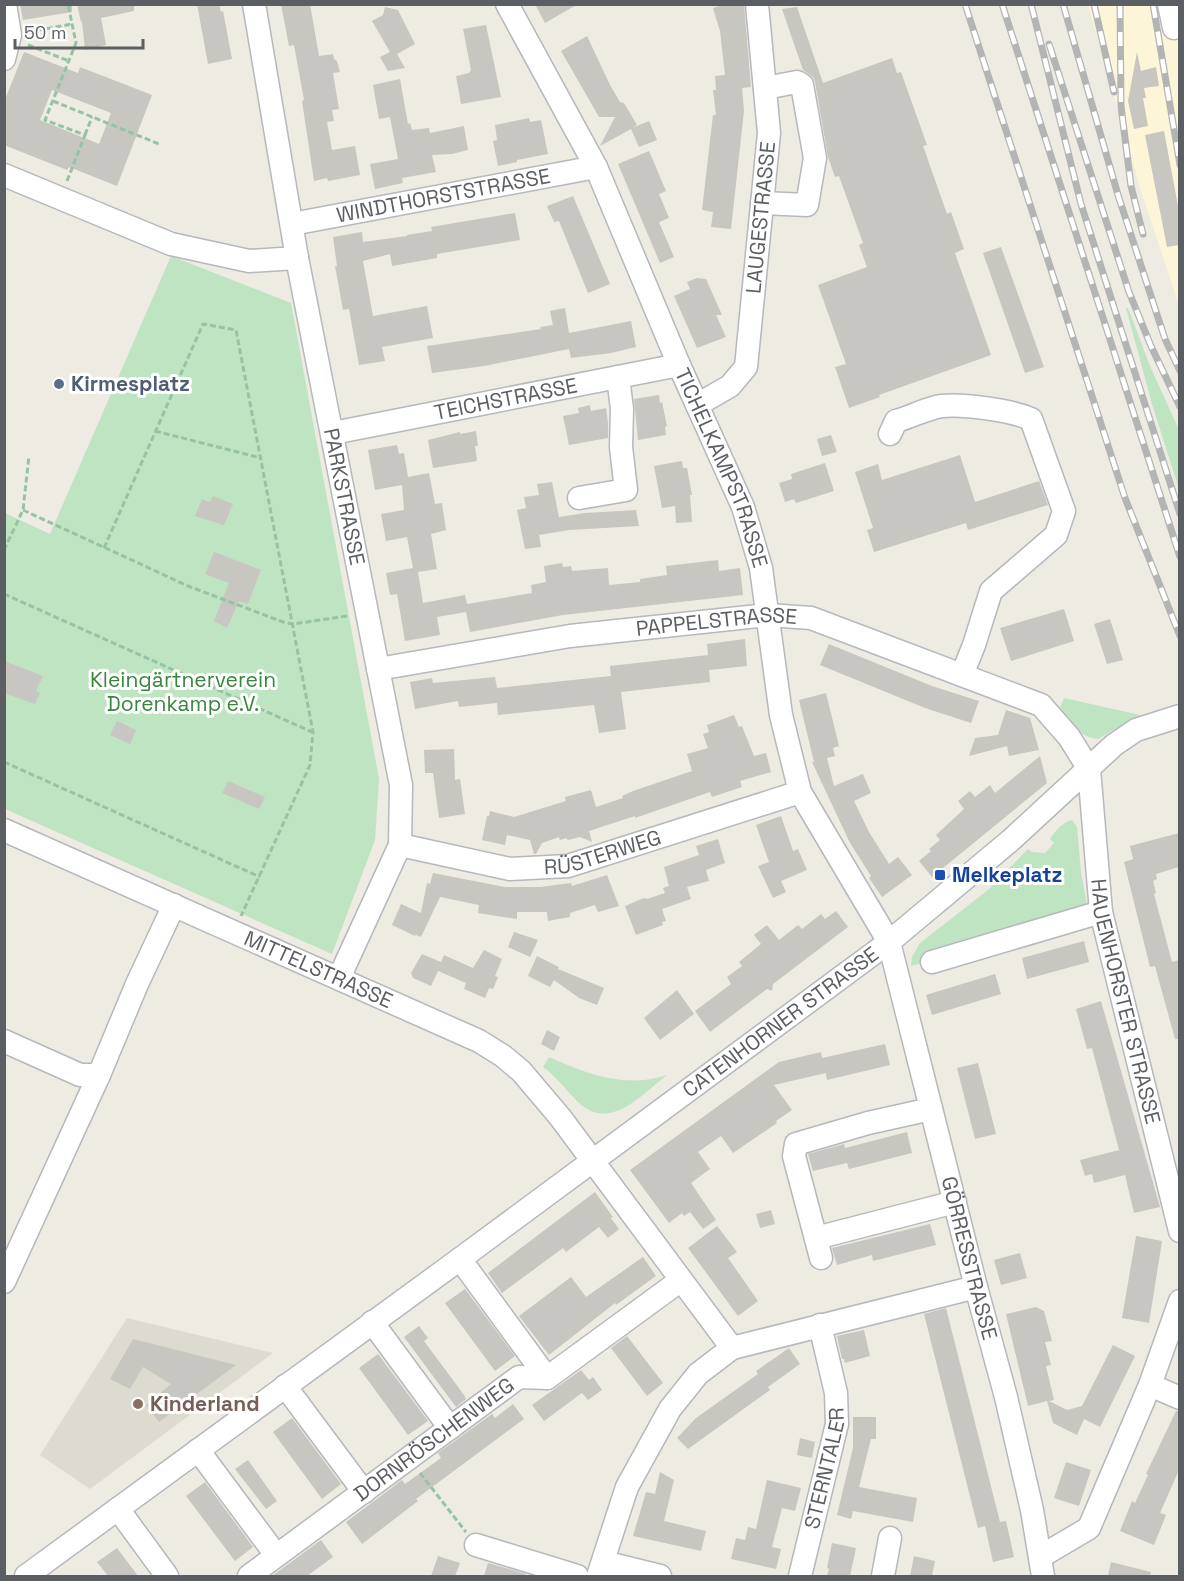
<svg xmlns="http://www.w3.org/2000/svg" width="1184" height="1581" font-family="'Space Grotesk',sans-serif">
	<style>
		.commercial { fill: #fdf5d8 }
		.education { fill: #dddad0 }
		.green { fill: #bfe4c1 }
		.building { fill: #c8c6c0; fill-rule: evenodd }
		.lines { fill: none; stroke-linecap: round; stroke-linejoin: round }
		.minor-casing { stroke: #b5b8bc; stroke-width: 25 }
		.path { stroke: #97c3a5; stroke-width: 3; stroke-dasharray: 6 3; stroke-linecap: butt }
		.minor { stroke: #fff; stroke-width: 22 }
		.rail-casing { stroke: #b3b4b4; stroke-width: 7 }
		.rail { stroke: #fff; stroke-width: 4.5; stroke-dasharray: 14; stroke-linecap: butt }
		.service-dot { fill: #5c6f8a; stroke: #fff; stroke-width: 2 }
		.transit-dot { fill: #1a4fb4; stroke: #fff; stroke-width: 2 }
		.education-dot { fill: #8d6e63; stroke: #fff; stroke-width: 2 }
		.labels { text-anchor: middle; stroke-width: 6; stroke-linejoin: round; paint-order: stroke }
		.street-label { font-size: 21px; fill: #5b5e63; stroke: #fff }
		.service-label { font-size: 21px; font-weight: bold; fill: #4e5e75; stroke: #fff; text-anchor: start }
		.park-label { font-size: 21px; fill: #38853e; stroke: #fff }
		.transit-label { font-size: 21px; font-weight: bold; fill: #164399; stroke: #fff; text-anchor: start }
		.education-label { font-size: 21px; font-weight: bold; fill: #785e54; stroke: #fff; text-anchor: start }
	</style>
	<rect width="100%" height="100%" fill="#edebe2"/>
	<polygon class="commercial" points="1088,5 1179,5 1179,305 1140,188"/>
	<polygon class="education" points="127,1318 273,1353 90,1489 40,1455"/>
	<g class="green">
		<polygon points="171,256 291,303 379,779 375,840 332,954 5,809 5,513 50,534"/>
		<polygon points="1126,308 1128,308 1150,366 1179,430 1179,489 1152,404"/>
		<path d="M 1064,698 L 1140,715 L 1098,739 C 1074,736 1074,721 1060,708 Z"/>
		<path d="M 1072,820 L 1077,827 L 1081,872 L 1087,905 L 923,953 L 925,962 L 911,966 L 912,957 L 920,943 L 988,890 L 1028,849 L 1032,852 L 1045,853 L 1054,843 L 1050,839 C 1055,831 1063,822 1072,820 Z"/>
		<path d="M 549,1057 C 586,1074 626,1089 667,1075 C 640,1096 608,1134 576,1100 C 565,1089 556,1076 543,1067 Z"/>
	</g>
	<g class="building">
		<polygon points="20,4 72,4 72,12 23,20"/>
		<polygon points="77,4 134,4 134,11 101,18 106,45 85,50 82,21 81,22"/>
		<polygon points="197,4 219,4 221,12 223,11 232,59 208,64"/>
		<polygon points="281,4 310,4 319,56 333,54 334,59 337,61 340,72 333,73 339,109 332,110 334,121 327,122 332,150 355,146 360,175 328,181 327,178 314,181 302,101 304,100 294,45 289,46"/>
		<polygon points="535,4 578,4 545,23"/>
		<polygon points="725,4 744,4 751,87 742,88 744,111 731,229 711,227 713,212 702,210 713,115 716,115 713,90 716,90 715,76 725,75 720,31 713,8"/>
		<polygon points="385,7 398,10 415,44 397,54 405,68 388,71 380,57 390,52 372,21 383,15"/>
		<polygon points="797,7 823,83 892,58 897,73 901,72 927,145 923,146 947,214 951,212 964,249 955,253 991,355 879,395 880,397 849,408 835,367 846,364 818,285 867,267 859,245 863,243 839,176 835,177 828,157 815,82 813,77 803,70 782,9"/>
		<polygon points="486,25 501,97 461,104 456,76 469,73 471,70 463,29"/>
		<polygon points="587,36 610,85 620,102 624,103 637,125 632,128 649,121 657,140 639,147 631,129 600,146 615,117 599,117 561,51"/>
		<path d="M 24,52 L 78,73 L 80,67 L 152,95 L 117,186 L 69,167 L 67,170 L 4,145 L 4,102 ZM 52,90 L 111,113 L 99,144 L 40,120 Z"/>
		<polygon points="1137,52 1141,71 1156,67 1159,86 1144,88 1146,98 1143,98 1148,126 1134,129 1128,101"/>
		<polygon points="400,79 408,124 410,123 412,130 429,128 430,133 464,126 468,150 452,154 432,155 436,172 402,178 403,183 375,189 370,164 398,159 390,117 379,119 373,85"/>
		<polygon points="529,118 530,122 541,120 548,154 517,160 517,162 498,166 493,141 497,140 495,125"/>
		<polygon points="1164,131 1179,211 1179,245 1167,247 1145,135"/>
		<polygon points="649,151 666,191 659,194 669,218 659,222 674,257 660,263 618,164"/>
		<polygon points="573,196 610,284 588,293 559,221 554,222 547,206"/>
		<polygon points="515,213 520,240 437,254 437,258 392,266 390,254 363,261 373,316 427,306 433,338 382,347 385,361 359,365 349,309 343,310 335,266 337,266 333,237 362,232 363,242 407,236 407,235 432,231 431,227"/>
		<polygon points="1001,247 1044,367 1025,373 983,253"/>
		<polygon points="697,278 706,279 722,315 716,315 726,337 697,348 674,296 690,289 687,282"/>
		<polygon points="565,308 569,333 631,321 636,347 611,353 571,358 569,349 484,366 432,373 427,346 541,329 540,327 553,325 550,311"/>
		<polygon points="659,395 660,403 662,402 667,426 665,427 666,435 638,440 634,399"/>
		<polygon points="590,405 591,411 606,408 608,422 608,438 569,445 563,416 579,413 578,408"/>
		<polygon points="476,431 478,446 475,446 477,461 433,468 428,440 460,432 460,434"/>
		<polygon points="831,435 837,452 822,456 817,439"/>
		<polygon points="397,445 399,454 404,453 408,477 429,473 435,504 442,503 446,530 431,534 437,569 418,572 423,603 465,595 467,604 532,593 531,585 546,582 544,566 562,563 563,567 571,566 572,571 608,568 609,585 640,582 640,579 667,575 666,566 718,560 719,571 740,568 743,595 563,615 470,632 466,612 437,617 440,635 405,641 397,594 390,595 386,573 413,568 407,537 386,541 381,514 404,510 402,485 375,490 368,450"/>
		<polygon points="960,455 975,502 1039,481 1048,505 968,530 966,523 874,552 867,530 873,528 855,472 878,464 882,480"/>
		<polygon points="682,461 683,468 687,468 692,495 690,495 692,522 676,523 675,506 662,508 654,466"/>
		<polygon points="825,463 834,491 796,503 794,499 785,502 779,483 792,479 791,474"/>
		<polygon points="552,482 559,517 585,513 636,510 639,526 569,530 539,535 541,547 525,549 517,510 526,508 524,497 539,495 537,484"/>
		<polygon points="213,496 233,504 224,525 195,516 202,499 210,502"/>
		<polygon points="214,552 261,570 248,604 239,601 227,628 214,621 229,583 205,574"/>
		<polygon points="1064,609 1074,641 1011,661 1000,628"/>
		<polygon points="1110,619 1123,660 1107,664 1094,624"/>
		<polygon points="745,639 747,666 709,670 710,682 621,692 626,729 599,733 594,705 498,715 497,703 459,707 458,701 415,709 410,682 432,678 433,683 495,677 497,688 611,676 610,666 708,655 707,644"/>
		<polygon points="829,644 932,686 979,701 971,723 925,708 820,665"/>
		<polygon points="4,661 43,676 36,691 40,693 35,704 4,693"/>
		<polygon points="826,693 839,746 833,748 835,756 827,758 834,786 863,774 871,793 854,801 869,832 889,864 898,857 912,875 882,897 869,878 871,876 850,843 812,762 814,762 799,700"/>
		<polygon points="1006,710 1030,718 1039,750 1009,756 1007,746 969,756 975,738 998,735"/>
		<polygon points="734,715 739,727 742,726 754,756 766,753 771,772 740,781 742,787 712,797 710,792 635,818 635,816 589,831 592,842 580,837 568,840 566,838 560,840 559,837 542,843 536,854 534,854 530,840 507,835 505,845 482,840 487,816 489,816 490,811 514,817 566,801 565,797 591,790 596,807 623,798 622,796 633,791 692,771 687,754 708,748 703,734 709,732 707,725"/>
		<polygon points="117,721 136,730 130,744 110,735"/>
		<polygon points="454,749 455,780 460,779 465,814 439,818 433,773 425,773 424,750"/>
		<polygon points="1040,756 1047,783 932,877 919,861 931,851 929,849 940,840 936,835 964,809 958,801 970,791 975,797 990,785 995,793"/>
		<polygon points="228,781 265,797 259,809 222,793"/>
		<polygon points="781,816 793,851 798,849 807,870 781,881 786,892 773,898 758,866 769,862 756,825"/>
		<polygon points="1179,833 1179,867 1156,874 1157,879 1153,881 1156,893 1154,894 1172,962 1179,960 1179,1039 1175,1039 1155,966 1150,967 1124,862 1133,859 1130,846"/>
		<polygon points="718,839 725,863 706,870 709,881 687,887 691,899 662,909 666,921 662,922 663,925 636,935 625,906 644,898 647,899 665,893 663,888 669,886 664,867 699,855 696,846"/>
		<polygon points="433,873 505,887 540,887 571,883 572,886 607,875 619,906 598,912 595,905 570,913 570,917 548,921 547,912 517,912 517,919 478,913 479,905 440,897 421,937 416,935 417,932 415,936 392,925 401,904 421,913 427,883 430,884"/>
		<polygon points="836,911 848,927 773,984 772,991 767,989 710,1032 695,1011 731,984 727,977 742,966 739,962 761,944 754,935 767,925 779,940 798,925 802,929 821,914 825,919"/>
		<polygon points="514,932 538,940 530,957 508,947"/>
		<polygon points="1084,941 1089,962 1027,979 1022,958"/>
		<polygon points="484,950 502,959 495,976 498,977 493,989 489,988 485,998 464,989 466,983 438,971 431,986 413,978 411,973 422,954 441,962 444,955 473,968"/>
		<polygon points="537,956 559,967 558,969 604,988 597,1005 579,998 554,980 550,987 528,976"/>
		<polygon points="995,974 1001,994 932,1015 926,995"/>
		<polygon points="677,990 694,1014 660,1040 644,1018"/>
		<polygon points="1101,1001 1160,1207 1134,1213 1125,1175 1094,1183 1092,1174 1085,1176 1080,1160 1119,1150 1092,1048 1087,1049 1076,1009"/>
		<polygon points="547,1030 560,1037 554,1051 541,1044"/>
		<polygon points="885,1044 890,1065 827,1080 826,1073 774,1085 792,1110 776,1121 777,1123 733,1153 721,1136 698,1152 710,1169 691,1183 716,1220 703,1229 690,1212 684,1216 682,1213 669,1223 630,1170 779,1062 821,1052 822,1058"/>
		<polygon points="978,1063 996,1134 975,1139 957,1068"/>
		<polygon points="907,1132 912,1153 849,1169 847,1163 813,1171 808,1154 844,1144 845,1148"/>
		<polygon points="595,1192 613,1217 611,1218 619,1229 608,1238 599,1227 566,1252 563,1248 502,1293 488,1273"/>
		<polygon points="771,1210 775,1224 760,1228 756,1214"/>
		<polygon points="930,1224 936,1245 873,1261 872,1255 837,1265 832,1248"/>
		<polygon points="717,1226 737,1252 728,1258 758,1301 738,1316 688,1248"/>
		<polygon points="1136,1236 1162,1241 1149,1323 1122,1318"/>
		<polygon points="1020,1253 1027,1278 1001,1285 994,1260"/>
		<polygon points="643,1257 656,1276 616,1305 615,1303 549,1355 519,1316 571,1277 586,1297"/>
		<polygon points="465,1289 515,1356 495,1371 445,1303"/>
		<polygon points="1036,1307 1044,1311 1052,1341 1045,1342 1051,1365 1046,1366 1054,1400 1049,1401 1067,1410 1082,1406 1113,1345 1135,1356 1100,1427 1084,1419 1077,1435 1053,1423 1047,1401 1028,1406 1006,1314"/>
		<polygon points="946,1308 1000,1522 1006,1521 1014,1557 993,1562 985,1526 978,1528 924,1314"/>
		<polygon points="419,1326 428,1338 424,1341 464,1395 466,1399 456,1407 404,1337"/>
		<polygon points="864,1330 870,1356 845,1363 844,1359 842,1359 837,1336"/>
		<polygon points="627,1336 663,1383 647,1396 611,1348"/>
		<polygon points="133,1339 236,1365 159,1422 146,1405 171,1384 143,1367 130,1389 110,1379"/>
		<polygon points="789,1348 800,1364 768,1387 770,1390 688,1449 677,1438 696,1418 758,1374 756,1371"/>
		<polygon points="378,1354 428,1421 408,1435 359,1368"/>
		<polygon points="581,1370 589,1380 593,1377 602,1390 588,1400 582,1393 544,1421 532,1405"/>
		<polygon points="513,1404 524,1419 416,1499 418,1501 362,1544 346,1522 402,1480 405,1484 441,1458 438,1453 492,1414 495,1418"/>
		<polygon points="1176,1411 1179,1411 1179,1470 1160,1513 1166,1515 1154,1545 1120,1531 1132,1501 1135,1503 1148,1475 1146,1474"/>
		<polygon points="853,1417 876,1417 876,1439 871,1439 859,1487 917,1498 913,1522 853,1511 851,1519 837,1515 853,1448"/>
		<polygon points="292,1418 341,1484 322,1499 273,1432"/>
		<polygon points="800,1438 815,1442 812,1458 797,1455"/>
		<polygon points="248,1460 277,1501 266,1509 235,1469"/>
		<polygon points="1066,1462 1091,1470 1079,1506 1054,1498"/>
		<polygon points="660,1472 674,1480 664,1521 706,1531 701,1551 633,1536 646,1492 655,1494"/>
		<polygon points="767,1480 801,1488 795,1511 782,1508 772,1547 781,1549 776,1569 731,1559 736,1538 745,1540 748,1527 756,1529"/>
		<polygon points="205,1482 253,1547 235,1561 186,1496"/>
		<polygon points="321,1540 333,1557 307,1576 272,1576"/>
		<polygon points="832,1543 856,1548 850,1576 827,1576 829,1569 827,1568"/>
		<polygon points="117,1548 138,1576 108,1576 97,1562"/>
		<polygon points="438,1556 460,1563 455,1576 431,1576"/>
		<polygon points="914,1556 935,1561 932,1576 910,1576"/>
		<polygon points="1111,1562 1151,1572 1150,1576 1108,1576"/>
		<polygon points="488,1563 526,1574 525,1576 484,1576"/>
	</g>
	<g class="lines">
		<defs>
			<g id="minor">
				<path id="s1" d="M 254,4 L 297,258 L 401,785 L 400,845 L 339,978"/>
				<path id="s2" d="M 507,4 L 596,167 L 679,365 L 743,507 L 761,568 L 781,715 L 800,792 L 889,942 L 976,1287 L 1006,1397 L 1032,1510 L 1043,1576"/>
				<polyline points="1169,4 1174,28"/>
				<polyline points="4,59 10,35 5,4"/>
				<polyline points="4,175 171,244 249,261 297,258"/>
				<polyline points="762,203 807,205 815,158 802,85 797,82 765,88"/>
				<path id="s3" d="M 292,224 L 596,167"/>
				<path id="s4" d="M 697,405 L 730,386 L 746,367 L 769,133 L 757,4"/>
				<path id="s5" d="M 333,433 L 679,365"/>
				<path d="M 890,434 L 896,421 C 911,417 927,408 942,406 C 964,404 1010,410 1031,419 L 1064,511 L 1056,535 L 991,591 L 974,645 L 962,675"/>
				<polyline points="579,498 626,490 621,447 622,409 618,377"/>
				<path id="s6" d="M 378,669 L 570,636 L 768,615 L 811,618 L 1041,705 L 1069,737 L 1089,769 L 1101,912 L 1180,1231"/>
				<path id="s7" d="M 4,830 L 479,1041 L 503,1056 L 521,1071 L 560,1117 L 732,1348 L 698,1374 L 670,1409 L 627,1487 L 598,1576"/>
				<path id="s8" d="M 400,845 L 510,869 L 568,866 L 800,792"/>
				<polyline points="932,962 1101,912"/>
				<polyline points="4,1041 80,1075 99,1075 137,984 174,905"/>
				<polyline points="816,1238 955,1202"/>
				<polyline points="821,1258 794,1156 796,1144 868,1123 931,1109"/>
				<polyline points="460,1259 547,1378"/>
				<polyline points="4,1282 99,1075"/>
				<polyline points="372,1322 450,1428"/>
				<polyline points="732,1348 976,1287"/>
				<polyline points="1150,1385 1180,1398"/>
				<polyline points="285,1386 364,1492"/>
				<polyline points="198,1450 276,1555"/>
				<polyline points="118,1509 167,1576"/>
				<polyline points="476,1545 577,1576"/>
				<polyline points="1040,1557 1089,1528 1150,1385 1180,1301"/>
				<polyline points="603,1562 660,1576"/>
				<path id="s9" d="M 26,1576 L 460,1259 L 889,942 L 1011,840 L 1114,745 L 1136,730 L 1180,716"/>
				<path id="s10" d="M 249,1576 L 519,1377 L 547,1378 L 681,1280"/>
				<path id="s11" d="M 800,1576 L 837,1424 L 836,1393 L 820,1325"/>
				<polyline points="883,1576 890,1538"/>
			</g>
		</defs>
		<use href="#minor" class="minor-casing"/>
		<g class="path">
			<polyline points="29,32 72,24"/>
			<polyline points="28,45 69,61"/>
			<polyline points="53,101 159,144"/>
			<polyline points="85,135 92,117"/>
			<polyline points="67,181 85,135 45,120 76,43 68,4"/>
			<polyline points="155,431 261,458"/>
			<polyline points="23,510 188,586 283,622 293,624 347,616"/>
			<polyline points="104,548 203,324 236,330 313,732 310,765 241,916"/>
			<polyline points="4,550 23,510 29,456"/>
			<polyline points="4,594 312,732"/>
			<polyline points="4,762 260,877"/>
			<polyline points="420,1473 466,1532"/>
		</g>
		<use href="#minor" class="minor"/>
		<defs>
			<g id="rail">
				<polyline points="965,4 1125,498 1180,636"/>
				<polyline points="1002,4 1180,557"/>
				<polyline points="1031,4 1081,204 1180,514"/>
				<polyline points="1063,4 1118,195 1165,339 1180,371"/>
				<polyline points="1094,4 1114,92"/>
				<polyline points="1120,4 1121,106 1131,186 1143,234"/>
				<polyline points="1153,4 1180,165"/>
				<polyline points="1049,44 1129,292 1151,346 1180,407"/>
			</g>
		</defs>
		<use href="#rail" class="rail-casing"/>
		<use href="#rail" class="rail"/>
	</g>
	<circle class="service-dot" cx="59" cy="384" r="6"/>
	<rect class="transit-dot" x="934" y="869" width="12" height="12" rx="3"/>
	<circle class="education-dot" cx="138" cy="1404" r="6"/>
	<g class="labels">
		<g class="street-label">
			<text dy="7" stroke="none"><textPath href="#s3" startOffset="154">WINDTHORSTSTRASSE</textPath></text>
			<text dy="7" stroke="none"><textPath href="#s4" startOffset="213">LAUGESTRASSE</textPath></text>
			<text dy="7" stroke="none"><textPath href="#s5" startOffset="176">TEICHSTRASSE</textPath></text>
			<text dy="7" stroke="none"><textPath href="#s2" startOffset="512">TICHELKAMPSTRASSE</textPath></text>
			<text dy="7" stroke="none"><textPath href="#s1" startOffset="501">PARKSTRASSE</textPath></text>
			<text dy="7" stroke="none"><textPath href="#s6" startOffset="342">PAPPELSTRASSE</textPath></text>
			<text dy="7" stroke="none"><textPath href="#s8" startOffset="207">RÜSTERWEG</textPath></text>
			<text dy="7" stroke="none"><textPath href="#s7" startOffset="344">MITTELSTRASSE</textPath></text>
			<text dy="7" stroke="none"><textPath href="#s6" startOffset="999">HAUENHORSTER STRASSE</textPath></text>
			<text dy="7" stroke="none"><textPath href="#s9" startOffset="936">CATENHORNER STRASSE</textPath></text>
			<text dy="7" stroke="none"><textPath href="#s2" startOffset="1348">GÖRRESSTRASSE</textPath></text>
			<text dy="7" stroke="none"><textPath href="#s10" startOffset="230">DORNRÖSCHENWEG</textPath></text>
			<text dy="7" stroke="none"><textPath href="#s11" startOffset="111">STERNTALER</textPath></text>
		</g>
		<g class="service-label">
			<text x="71" y="391">Kirmesplatz</text>
		</g>
		<g class="park-label">
			<text x="183" y="687">Kleingärtnerverein<tspan x="183" dy="24">Dorenkamp e.V.</tspan></text>
		</g>
		<g class="transit-label">
			<text x="952" y="882">Melkeplatz</text>
		</g>
		<g class="education-label">
			<text x="150" y="1411">Kinderland</text>
		</g>
	</g>
	<rect width="1184" height="1581" fill="none" stroke="#5b5e63" stroke-width="12"/>
	<path d="M15 39v9h128v-9" fill="none" stroke="#5b5e63" stroke-width="3"/>
	<text x="24" y="39" font-size="18" fill="#5b5e63" stroke="#ffffff" stroke-width="4.5" paint-order="stroke">50 m</text>
</svg>
